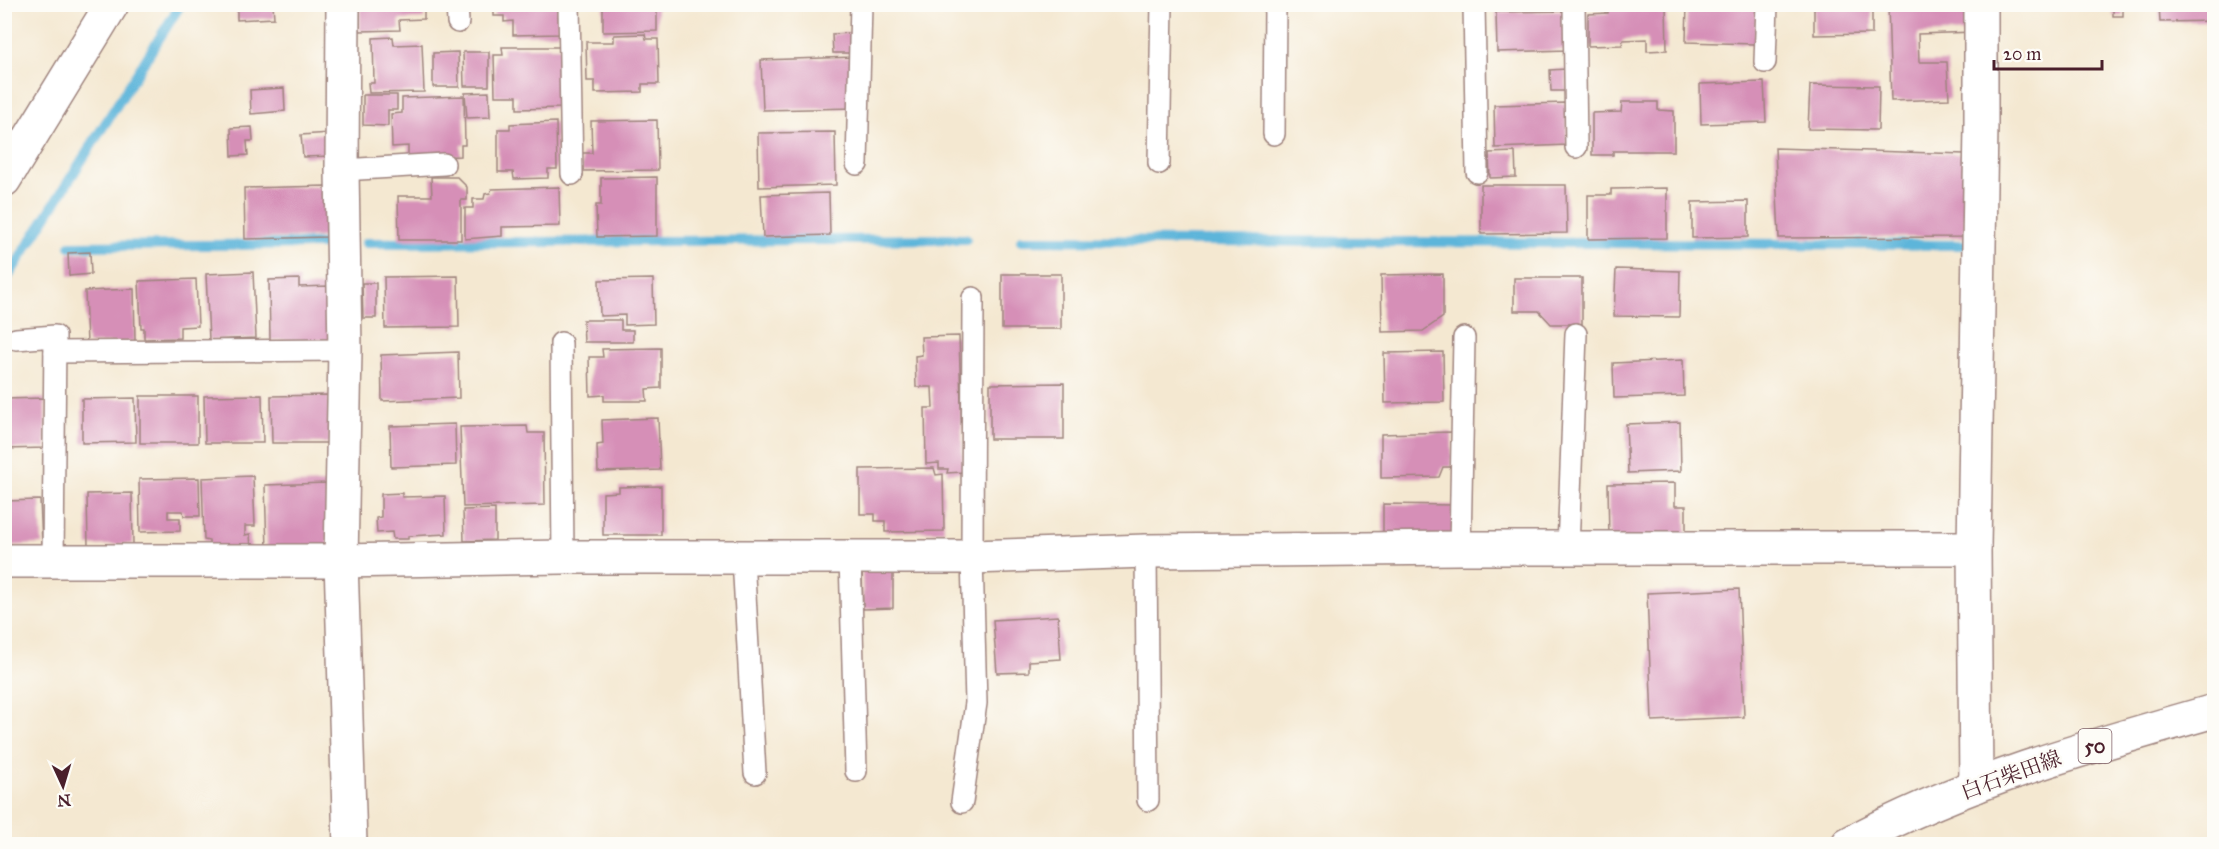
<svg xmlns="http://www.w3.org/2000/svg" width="2219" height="849" font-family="'IM FELL Great Primer','Noto Serif JP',serif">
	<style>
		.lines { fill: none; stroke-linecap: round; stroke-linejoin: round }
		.stream { stroke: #5db5da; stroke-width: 10 }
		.building { fill: #d68fb7 }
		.service-casing { stroke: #9f847e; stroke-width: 24 }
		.minor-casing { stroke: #9f847e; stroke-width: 36 }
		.primary-casing { stroke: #9f847e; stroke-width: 36 }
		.service { stroke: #fff; stroke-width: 21 }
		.minor { stroke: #fff; stroke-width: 33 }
		.primary { stroke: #fff; stroke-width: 33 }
		.labels { text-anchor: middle; stroke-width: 5; stroke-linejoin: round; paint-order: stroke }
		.shield { fill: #fdfcf7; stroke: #806168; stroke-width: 1.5 }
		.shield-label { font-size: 20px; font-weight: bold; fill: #4a1f2b }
		.street-label { font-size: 21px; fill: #4a1f2b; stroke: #fdfcf7 }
	</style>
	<rect width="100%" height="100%" fill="#fdfcf7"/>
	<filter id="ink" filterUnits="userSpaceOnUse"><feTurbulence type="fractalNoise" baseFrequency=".0167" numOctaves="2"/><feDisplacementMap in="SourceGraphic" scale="12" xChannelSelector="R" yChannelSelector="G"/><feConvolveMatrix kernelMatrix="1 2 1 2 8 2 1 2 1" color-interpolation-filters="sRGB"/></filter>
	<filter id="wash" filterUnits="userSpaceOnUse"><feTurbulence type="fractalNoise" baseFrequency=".008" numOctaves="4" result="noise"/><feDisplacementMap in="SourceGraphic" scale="24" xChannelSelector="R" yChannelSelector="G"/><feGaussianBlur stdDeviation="1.35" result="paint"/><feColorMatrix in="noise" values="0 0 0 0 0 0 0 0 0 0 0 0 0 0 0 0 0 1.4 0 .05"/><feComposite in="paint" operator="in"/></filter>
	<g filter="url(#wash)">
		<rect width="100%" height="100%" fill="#f4e8d1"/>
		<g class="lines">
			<g class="stream">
				<polyline points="1021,240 1966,245"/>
				<polyline points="366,243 966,239"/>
				<polyline points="70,246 325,244"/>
				<polyline points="4,283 181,4"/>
			</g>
		</g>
		<g id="blocks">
			<g class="building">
				<polygon points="237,4 273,4 274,18 237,20"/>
				<polygon points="360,4 424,4 424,19 399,20 400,30 360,31"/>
				<polygon points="494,4 558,4 559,34 513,35 513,21 504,22 504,16 494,16"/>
				<polygon points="603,4 657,4 657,31 603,32"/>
				<polygon points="1496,4 1520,4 1521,9 1496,10"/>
				<polygon points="1687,4 1757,4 1755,44 1686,42"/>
				<polygon points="1814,4 1872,4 1872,34 1814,35"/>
				<polygon points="1888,4 1973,4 1974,32 1918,34 1919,62 1947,62 1949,99 1891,101"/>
				<rect x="2113" y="4" width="10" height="12"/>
				<polygon points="2159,4 2214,4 2214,21 2160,22"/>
				<polygon points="1666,6 1667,50 1647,51 1647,39 1623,40 1622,45 1588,46 1588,14 1608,13 1608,8"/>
				<polygon points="1567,11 1568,50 1497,52 1496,12"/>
				<polygon points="852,33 853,53 833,53 832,34"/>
				<polygon points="645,34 646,39 658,39 659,84 642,84 642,92 595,93 595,81 587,81 586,42 614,42 614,35"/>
				<polygon points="393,37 394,45 422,44 424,92 369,93 368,83 374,83 373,38"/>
				<polygon points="502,47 560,47 561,108 517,109 517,96 495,96 494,55 503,55"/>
				<polygon points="458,52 459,87 433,87 433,53"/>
				<polygon points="463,52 489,52 489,86 464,86"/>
				<polygon points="854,57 855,108 763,110 761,60"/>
				<polygon points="1566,69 1567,91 1551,91 1550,70"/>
				<polygon points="1764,82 1766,122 1701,124 1700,84"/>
				<polygon points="1810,85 1879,86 1878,130 1808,129"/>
				<polygon points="284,88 285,111 251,114 250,90"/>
				<polygon points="489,92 490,117 467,118 465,93"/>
				<polygon points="363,95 397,95 397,110 388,110 388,126 363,125"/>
				<polygon points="464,96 465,145 461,145 461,156 408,158 408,146 392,147 391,114 402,113 402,98"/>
				<polygon points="1622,102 1658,102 1658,110 1674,111 1674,151 1613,151 1613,155 1592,155 1592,113 1621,112"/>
				<polygon points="1566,103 1567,145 1495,148 1494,105"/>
				<polygon points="657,120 658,170 582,171 582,153 592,153 591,121"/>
				<polygon points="556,122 557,169 548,169 548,178 514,179 513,172 498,172 498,129 510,129 510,124"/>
				<polygon points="252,127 253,141 247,141 248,155 232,156 231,128"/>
				<polygon points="835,132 836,185 759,187 758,133"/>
				<polygon points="330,133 331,156 303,157 301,135"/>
				<polygon points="1775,148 1965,154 1965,237 1779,238"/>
				<polygon points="1515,152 1516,177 1490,178 1489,153"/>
				<polygon points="431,177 457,177 467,187 467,200 461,200 461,240 399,240 398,196 432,196"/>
				<polygon points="657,177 657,236 597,237 596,205 601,205 601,178"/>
				<polygon points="1481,185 1566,185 1567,233 1481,234"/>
				<polygon points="326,186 327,237 245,239 244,188"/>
				<polygon points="559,187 560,226 502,227 502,236 465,239 465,208 473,208 473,199 484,199 485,194 490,193 492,189"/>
				<polygon points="1667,188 1667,238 1588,239 1588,195 1611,195 1611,189"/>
				<polygon points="829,193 830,235 763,237 761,195"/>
				<polygon points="1748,201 1748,237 1692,238 1692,202"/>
				<polygon points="90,252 91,274 69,276 68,253"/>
				<polygon points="1616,269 1680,271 1679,317 1614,316"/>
				<polygon points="253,272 256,338 209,340 206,274"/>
				<rect x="1002" y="274" width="59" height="55"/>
				<polygon points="1443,274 1443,317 1423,331 1382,332 1381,275"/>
				<polygon points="458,276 459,327 385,328 384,277"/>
				<polygon points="1514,278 1582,278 1582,324 1551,324 1539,311 1514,311"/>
				<polygon points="196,279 198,326 180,327 180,338 144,339 144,328 141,328 139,281"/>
				<polygon points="299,279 299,287 329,286 330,340 270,340 269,280"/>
				<polygon points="653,279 654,324 625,325 625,315 600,316 599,280"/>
				<polygon points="362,283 376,283 376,318 363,318"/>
				<polygon points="134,289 135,342 87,344 85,291"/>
				<polygon points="583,320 621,320 621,330 633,330 633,342 584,342"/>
				<polygon points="959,336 963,472 947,473 948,469 939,469 939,463 926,464 925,408 933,408 932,387 916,387 915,356 922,355 921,337"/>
				<polygon points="661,348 661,388 646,389 647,401 604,401 604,395 590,396 589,357 603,357 602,349"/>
				<polygon points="458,352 459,398 382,401 381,355"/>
				<polygon points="1443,352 1444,402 1385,403 1384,353"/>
				<polygon points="1683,360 1684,396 1614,398 1613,363"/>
				<polygon points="1064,383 1064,439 990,439 990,384"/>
				<polygon points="262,395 263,443 205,443 204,396"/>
				<polygon points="329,395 330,443 272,443 271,396"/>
				<rect x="140" y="396" width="58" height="47"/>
				<polygon points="45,398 46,448 4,449 4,399"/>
				<polygon points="135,398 136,442 82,443 82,399"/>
				<polygon points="658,418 660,470 598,472 597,445 603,444 602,420"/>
				<polygon points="1680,422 1681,471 1628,473 1626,424"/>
				<polygon points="455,424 456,465 391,467 390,426"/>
				<polygon points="527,426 528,433 544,433 545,505 463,507 460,427"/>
				<polygon points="1452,432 1452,467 1443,467 1439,477 1381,478 1381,434"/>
				<polygon points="934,468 936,475 943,474 944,531 885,532 885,521 875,521 875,514 860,514 860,469"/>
				<polygon points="253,476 255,526 245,526 245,535 250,534 251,549 209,550 209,541 204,540 202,478"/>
				<polygon points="199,478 200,516 184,516 183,511 168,511 168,518 180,518 180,531 140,532 139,479"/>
				<polygon points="326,483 328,547 267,549 265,485"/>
				<polygon points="1675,483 1675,506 1686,506 1686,538 1609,540 1608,484"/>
				<polygon points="661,486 661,535 603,535 603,493 619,492 619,487"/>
				<polygon points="132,493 133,544 88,546 87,494"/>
				<polygon points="402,493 402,497 445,496 446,534 408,536 408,539 393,539 392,532 377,533 376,518 381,517 381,494"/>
				<polygon points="40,500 42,544 4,546 4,501"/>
				<polygon points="1383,504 1453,505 1453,541 1383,541"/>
				<polygon points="495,509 495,540 464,541 463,510"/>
				<polygon points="893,569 893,608 863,609 862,570"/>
				<polygon points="1739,589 1744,717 1652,721 1647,593"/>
				<polygon points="1058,616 1061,659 1029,661 1029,672 997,673 993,620"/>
			</g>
		</g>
	</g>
	<g filter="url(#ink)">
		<use href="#blocks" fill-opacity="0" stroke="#9f847e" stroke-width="1.5"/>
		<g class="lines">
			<defs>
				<g id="service">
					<polyline points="457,4 458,22"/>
					<polyline points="569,4 572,174"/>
					<polyline points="1474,4 1477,172"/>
					<polyline points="1574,4 1576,147"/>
					<polyline points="1765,62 1767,4"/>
					<polyline points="1274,134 1275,4"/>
					<polyline points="1159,163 1162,4"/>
					<polyline points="857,164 861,4"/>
					<polyline points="342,170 444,164"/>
					<polyline points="16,339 55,336 53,562"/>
					<polyline points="561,343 563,557"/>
					<polyline points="55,352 345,350"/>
					<polyline points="1460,548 1464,338"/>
					<polyline points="1568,549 1576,334"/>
					<polyline points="1146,551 1148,800"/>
					<polyline points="850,557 856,771"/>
					<polyline points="743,558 755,773"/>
					<polyline points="962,802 976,703 972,557 973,298"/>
				</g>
				<g id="minor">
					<polyline points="343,4 342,170 345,350 341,561 350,844"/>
					<polyline points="4,180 112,4"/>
					<polyline points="4,561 341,561 563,557 972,557 1146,551 1460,548 1974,548"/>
					<polyline points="1976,786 1974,548 1981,126 1981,4"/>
				</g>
				<path id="primary" d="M 1848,844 C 1962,782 2090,746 2214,711"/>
			</defs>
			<use href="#service" class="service-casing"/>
			<use href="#minor" class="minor-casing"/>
			<use href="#primary" class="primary-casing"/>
			<use href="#service" class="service"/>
			<use href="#minor" class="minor"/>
			<use href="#primary" class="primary"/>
		</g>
	</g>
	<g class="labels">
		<rect class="shield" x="2078.5" y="729" width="33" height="34" rx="4.5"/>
		<g class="shield-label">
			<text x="2095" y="753">50</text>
		</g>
		<g class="street-label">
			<text transform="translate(2011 775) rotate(-20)" y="7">白石柴田線</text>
		</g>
	</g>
	<rect width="2219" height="849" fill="none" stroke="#fdfcf7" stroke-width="24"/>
	<g transform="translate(63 786) rotate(176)" stroke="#fdfcf7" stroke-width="4.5" paint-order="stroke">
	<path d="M0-4.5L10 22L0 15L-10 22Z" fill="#4a1f2b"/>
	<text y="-9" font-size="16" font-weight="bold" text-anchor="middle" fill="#4a1f2b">N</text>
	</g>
	<path d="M1994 60v9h108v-9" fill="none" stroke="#4a1f2b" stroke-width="3"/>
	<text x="2003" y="60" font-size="18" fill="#4a1f2b" stroke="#fdfcf7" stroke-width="4.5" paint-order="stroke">20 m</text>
</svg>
